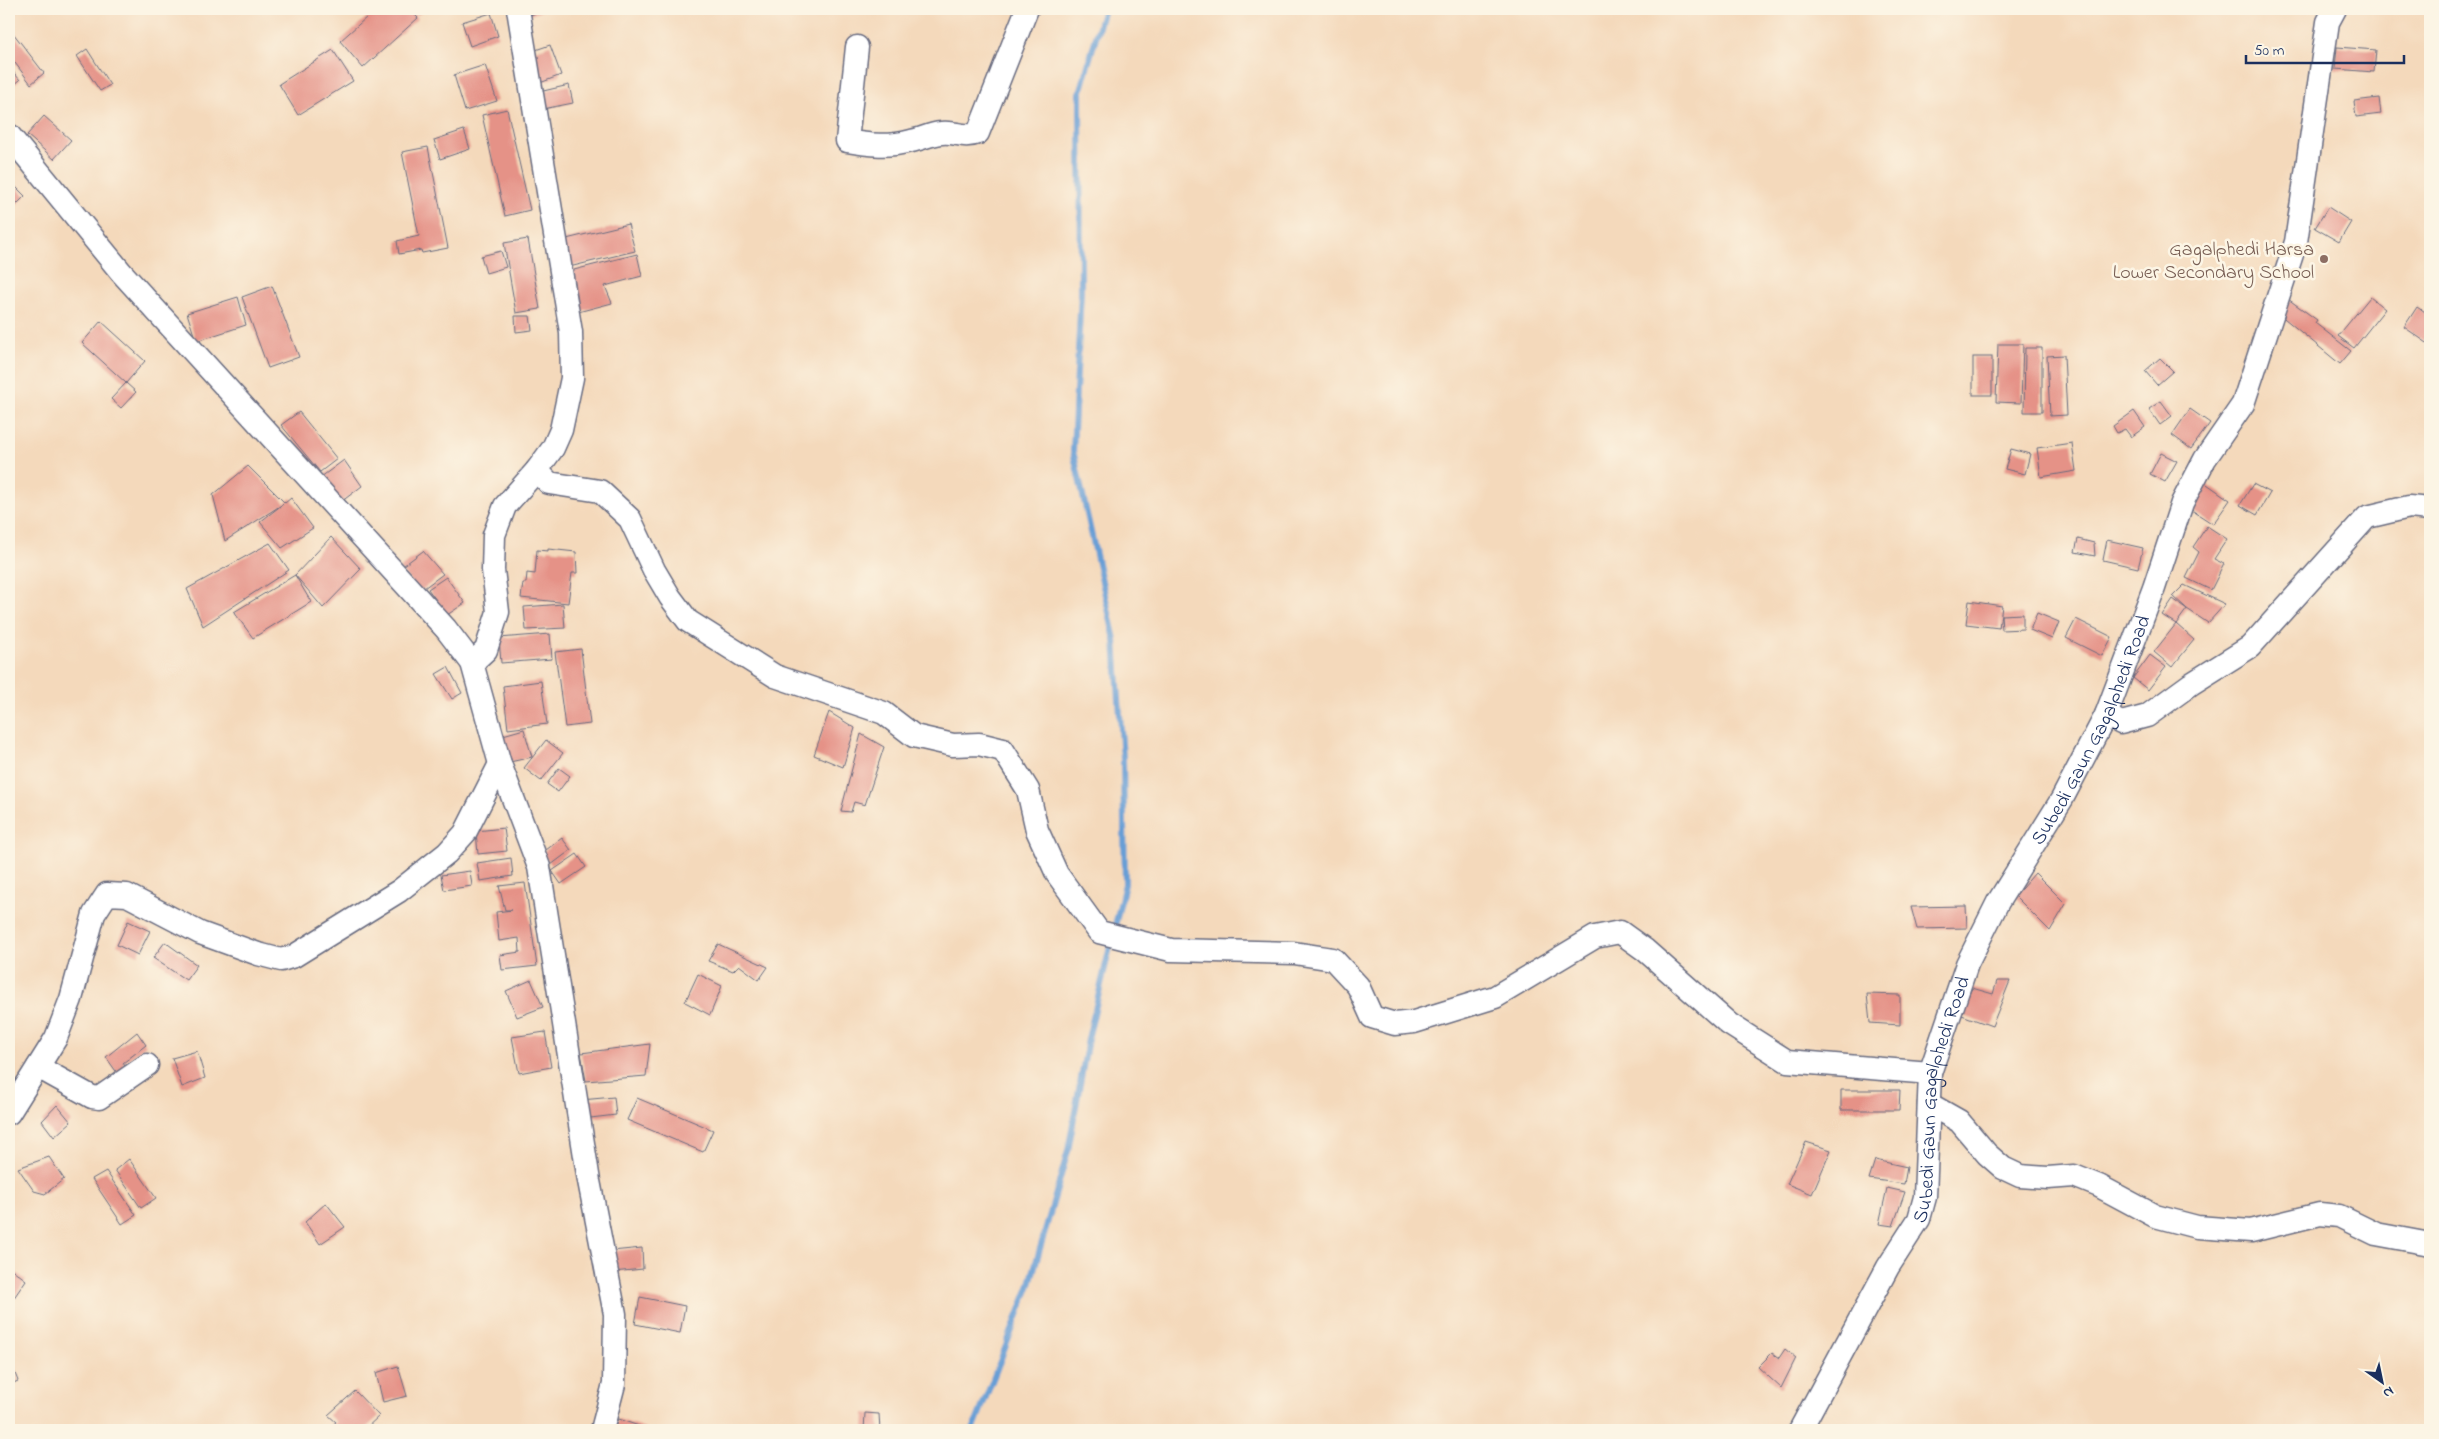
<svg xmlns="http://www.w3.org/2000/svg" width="2439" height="1439" font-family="'Indie Flower',sans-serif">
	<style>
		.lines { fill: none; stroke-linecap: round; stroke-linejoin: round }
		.stream { stroke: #679ed5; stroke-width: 6 }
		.building { fill: #e59287 }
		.minor-casing { stroke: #676a7f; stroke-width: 25 }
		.minor { stroke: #fff; stroke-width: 22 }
		.education-dot { fill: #8d6e63; stroke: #fcf5e5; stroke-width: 2 }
		.labels { text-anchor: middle; stroke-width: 5; stroke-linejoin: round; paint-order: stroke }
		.education-label { font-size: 20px; fill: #785e54; stroke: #fcf5e5; text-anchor: end }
		.street-label { font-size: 20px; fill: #1b2f5e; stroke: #fcf5e5 }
	</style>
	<rect width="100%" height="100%" fill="#fcf5e5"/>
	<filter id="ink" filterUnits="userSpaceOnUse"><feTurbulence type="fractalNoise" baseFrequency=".02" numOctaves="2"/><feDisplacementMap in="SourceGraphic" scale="10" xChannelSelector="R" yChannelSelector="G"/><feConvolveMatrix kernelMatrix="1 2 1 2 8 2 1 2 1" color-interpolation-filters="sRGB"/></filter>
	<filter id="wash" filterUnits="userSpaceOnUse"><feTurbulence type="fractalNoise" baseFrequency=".0096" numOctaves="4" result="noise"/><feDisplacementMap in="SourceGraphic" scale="20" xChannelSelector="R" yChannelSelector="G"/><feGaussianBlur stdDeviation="1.12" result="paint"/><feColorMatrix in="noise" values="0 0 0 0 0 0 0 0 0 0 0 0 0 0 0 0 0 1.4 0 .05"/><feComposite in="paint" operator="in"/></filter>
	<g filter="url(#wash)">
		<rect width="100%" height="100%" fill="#f4d9bb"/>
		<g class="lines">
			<polyline class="stream" points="973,1430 1029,1287 1068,1151 1088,1039 1125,884 1123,759 1115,640 1073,451 1081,292 1080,93 1104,9"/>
		</g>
		<g id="blocks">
			<g class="building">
				<polygon points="376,9 409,9 418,18 363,68 340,41"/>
				<polygon points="414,9 427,9 417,15"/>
				<polygon points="516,9 546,9 520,19"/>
				<polygon points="491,13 498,36 470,46 462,22"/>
				<polygon points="10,29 44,73 31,84 9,55"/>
				<polygon points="550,45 561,75 532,86 521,55"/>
				<polygon points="2337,47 2376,50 2374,72 2335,69"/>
				<polygon points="87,49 110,85 100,91 77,56"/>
				<polygon points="333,50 353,81 298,115 279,84"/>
				<polygon points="485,65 497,101 465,111 454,75"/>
				<polygon points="9,67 20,80 9,89"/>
				<polygon points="569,85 573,103 543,109 539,92"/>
				<polygon points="2379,98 2381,114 2356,117 2354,101"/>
				<polygon points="507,109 530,210 505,216 482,115"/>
				<polygon points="44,116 71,140 54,159 27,135"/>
				<polygon points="464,130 470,149 440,159 434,140"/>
				<polygon points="428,147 448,248 422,253 421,250 399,254 397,241 419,236 402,152"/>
				<polygon points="9,180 25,196 9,212"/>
				<polygon points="2328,207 2351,222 2339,242 2315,228"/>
				<polygon points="628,224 635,251 565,268 558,241"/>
				<polygon points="528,239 540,309 516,313 504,243"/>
				<polygon points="501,251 506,267 486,273 481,256"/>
				<polygon points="637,254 642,276 605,286 612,303 578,312 566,272"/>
				<polygon points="272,286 299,357 268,368 242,297"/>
				<polygon points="238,297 246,325 196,341 187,313"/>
				<polygon points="2370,297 2385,309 2354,348 2338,336"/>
				<polygon points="2288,299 2317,320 2315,323 2351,351 2340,364 2279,314"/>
				<polygon points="2417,307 2430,316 2430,345 2404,327"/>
				<polygon points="515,316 530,316 532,330 516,332"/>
				<polygon points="101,321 145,361 126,383 82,343"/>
				<polygon points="1998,344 2023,344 2021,403 1996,402"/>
				<polygon points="2025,348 2042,348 2042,412 2024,412"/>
				<polygon points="2064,355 2067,415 2050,416 2047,356"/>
				<rect x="1973" y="357" width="19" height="38"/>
				<polygon points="2160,358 2173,371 2157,385 2145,371"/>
				<polygon points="126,383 136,392 121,408 111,399"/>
				<polygon points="2161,401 2172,416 2160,425 2149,409"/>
				<polygon points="2190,409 2210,423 2191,449 2172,435"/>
				<polygon points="2134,411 2145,427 2131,437 2125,429 2117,433 2113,426"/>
				<polygon points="299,412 337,459 320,472 281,425"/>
				<polygon points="2072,443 2076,471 2041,477 2037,448"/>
				<polygon points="2011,449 2030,454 2025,474 2005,469"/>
				<polygon points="2161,453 2177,461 2165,482 2150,474"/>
				<polygon points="344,460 362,486 337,505 317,480"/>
				<polygon points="248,466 285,503 291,498 313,528 282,548 260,522 283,504 225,541 213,495"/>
				<polygon points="2204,482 2230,500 2213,524 2187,507"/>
				<polygon points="2253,484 2270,493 2257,515 2240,505"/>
				<polygon points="2207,526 2227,539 2214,559 2224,564 2211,590 2186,578 2199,552 2193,547"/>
				<polygon points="331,537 361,569 323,608 295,575"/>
				<polygon points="2078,539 2094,543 2095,556 2075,552"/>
				<polygon points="2107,540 2143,548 2138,568 2103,560"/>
				<polygon points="270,543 289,570 203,626 187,589"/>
				<polygon points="548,549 576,552 577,573 572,573 568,603 521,598 523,583 526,583 527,573 535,574 537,550 548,551"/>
				<polygon points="423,551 443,574 420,591 399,569"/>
				<polygon points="295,575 311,602 253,638 234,612"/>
				<polygon points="446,577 465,603 447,615 428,589"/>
				<polygon points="2184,585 2225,604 2208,623 2187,609 2173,596"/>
				<polygon points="2173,599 2187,609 2176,624 2162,615"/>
				<polygon points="1969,601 2002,606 1999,628 1966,624"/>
				<polygon points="563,604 565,628 526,630 524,607"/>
				<polygon points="2037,613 2059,622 2052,639 2030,630"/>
				<polygon points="2023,614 2023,629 2002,630 2001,615"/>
				<polygon points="2076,619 2112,637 2102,656 2066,638"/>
				<polygon points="2176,624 2194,640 2172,667 2154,652"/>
				<polygon points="550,634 552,659 501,663 499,638"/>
				<polygon points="581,649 590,724 565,727 555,652"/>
				<polygon points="2150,655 2166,667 2148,690 2133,678"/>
				<polygon points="448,667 462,693 452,699 436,674"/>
				<polygon points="541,681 547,724 508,729 503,686"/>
				<polygon points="829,712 855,728 843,767 814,755"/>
				<polygon points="524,729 532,757 510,762 503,735"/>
				<polygon points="861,734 884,747 865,805 854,802 851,812 841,811"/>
				<polygon points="546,740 563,753 541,781 524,768"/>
				<polygon points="559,768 570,776 558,792 547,784"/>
				<polygon points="504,828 507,851 478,854 476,831"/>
				<polygon points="562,838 571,850 551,865 542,853"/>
				<polygon points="577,854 586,867 561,884 552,871"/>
				<polygon points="511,858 513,876 480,881 477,863"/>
				<polygon points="470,871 472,886 444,890 441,875"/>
				<polygon points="2035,873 2066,904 2050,931 2015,896"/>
				<polygon points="525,883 537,966 502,970 500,955 520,952 519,938 499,941 496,912 512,910 505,910 499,886"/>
				<polygon points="1966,906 1967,928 1917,929 1911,907"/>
				<polygon points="128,921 150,931 138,955 117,945"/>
				<polygon points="165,942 197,965 186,980 153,958"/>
				<polygon points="718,944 768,967 759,980 739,965 733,971 708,961"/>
				<polygon points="698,974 722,986 710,1015 685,1002"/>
				<polygon points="531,980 543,1007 517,1017 506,991"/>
				<polygon points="1997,981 2010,981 1992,1026 1959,1014 1972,988 1993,994"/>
				<polygon points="1867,994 1900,995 1900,1025 1870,1023"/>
				<polygon points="137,1032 146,1045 123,1063 128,1071 120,1077 106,1057"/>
				<polygon points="545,1032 551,1067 519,1073 512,1037"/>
				<polygon points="650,1044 646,1076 586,1081 581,1053"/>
				<polygon points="197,1051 205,1078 182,1087 172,1058"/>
				<polygon points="1841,1090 1900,1090 1899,1110 1841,1110"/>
				<polygon points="614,1097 616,1115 582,1119 581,1100"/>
				<polygon points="637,1098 713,1130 703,1152 627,1120"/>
				<polygon points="57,1105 71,1122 54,1137 42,1121"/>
				<polygon points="1806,1142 1831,1150 1812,1194 1787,1184"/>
				<polygon points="49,1157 64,1179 45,1194 34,1191 18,1168"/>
				<polygon points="129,1159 156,1198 141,1208 115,1170"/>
				<polygon points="1875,1160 1907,1167 1904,1184 1869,1179"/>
				<polygon points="106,1171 136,1215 122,1224 92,1179"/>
				<polygon points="1887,1188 1905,1192 1893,1226 1879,1224"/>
				<polygon points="326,1203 345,1227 320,1244 305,1222"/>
				<polygon points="642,1248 643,1269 613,1272 612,1251"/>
				<polygon points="9,1267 26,1280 9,1305"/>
				<polygon points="640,1297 685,1306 680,1333 635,1324"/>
				<polygon points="1785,1349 1796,1358 1781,1388 1758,1367 1772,1353 1779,1358"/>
				<polygon points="9,1358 18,1381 9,1385"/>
				<polygon points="398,1366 407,1396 383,1402 376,1373"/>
				<polygon points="355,1391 379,1416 364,1430 327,1430 336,1422 328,1415"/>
				<polygon points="865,1413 879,1414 880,1430 864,1430"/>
				<polygon points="618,1419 645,1428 645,1430 614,1430"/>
			</g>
		</g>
	</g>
	<g filter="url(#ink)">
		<use href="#blocks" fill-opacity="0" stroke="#676a7f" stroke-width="1"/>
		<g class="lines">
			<defs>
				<g id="minor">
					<path d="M 857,47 L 847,141 C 869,145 889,147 911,141 C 921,139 931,134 941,133 C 957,131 962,139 978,133 L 1027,9"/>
					<polyline points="9,135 121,272 446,629 472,663 500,764 539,867 589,1181 615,1314 614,1384 602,1430"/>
					<polyline points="537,470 549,483 600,491 630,519 654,570 670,597 688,621 775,676 884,713 914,736 953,745 979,744 1003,750 1028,790 1037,830 1057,874 1099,932 1171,950 1294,953 1333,959 1358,986 1372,1017 1395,1024 1414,1022 1495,997 1595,937 1620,932 1645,950 1729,1024 1787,1061 1930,1073"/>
					<polyline points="472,663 486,650 498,612 493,570 494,535 505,506 537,470 553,448 561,430 572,378 571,332 518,9"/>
					<polyline points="2106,715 2121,723 2147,716 2191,684 2250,647 2367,517 2409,507 2430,509"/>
					<polyline points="38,1067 92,1097 99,1098 147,1065"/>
					<polyline points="1929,1104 1959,1121 1987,1154 2003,1168 2020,1176 2048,1178 2074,1176 2099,1186 2155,1216 2197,1227 2251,1231 2320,1214 2339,1216 2376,1234 2430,1244"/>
					<polyline points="9,1113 56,1038 71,999 94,914 107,894 127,895 200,933 258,954 281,960 294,956 399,891 447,853 465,833 500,764"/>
					<path id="s1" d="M 1800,1430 L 1888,1267 L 1919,1219 L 1925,1197 L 1930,1073 L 1967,964 L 1998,902 L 2062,799 L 2106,715 L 2154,588 L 2182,503 L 2205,459 L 2243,404 L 2296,242 L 2328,22 L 2335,9"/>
				</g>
			</defs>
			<use href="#minor" class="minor-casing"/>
			<use href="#minor" class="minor"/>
		</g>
	</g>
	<circle class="education-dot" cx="2324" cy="259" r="5"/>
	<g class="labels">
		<g class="education-label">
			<text x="2314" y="255">Gagalphedi Harsa<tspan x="2314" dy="23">Lower Secondary School</tspan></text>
		</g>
		<g class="street-label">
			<text dy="7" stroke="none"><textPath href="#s1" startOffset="770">Subedi Gaun Gagalphedi Road</textPath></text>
			<text dy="7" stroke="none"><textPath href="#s1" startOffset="365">Subedi Gaun Gagalphedi Road</textPath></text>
		</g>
	</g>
	<rect width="2439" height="1439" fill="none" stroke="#fcf5e5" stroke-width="30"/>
	<g transform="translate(2382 1382) rotate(147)" stroke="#fcf5e5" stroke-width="4" paint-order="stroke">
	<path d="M0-4L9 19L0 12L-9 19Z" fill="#1b2f5e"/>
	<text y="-8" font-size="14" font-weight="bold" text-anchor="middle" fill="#1b2f5e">N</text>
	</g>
	<path d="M2246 55v8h158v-8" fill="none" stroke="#1b2f5e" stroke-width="2.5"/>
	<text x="2254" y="55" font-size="15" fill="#1b2f5e" stroke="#fcf5e5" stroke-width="4" paint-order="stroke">50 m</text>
</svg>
